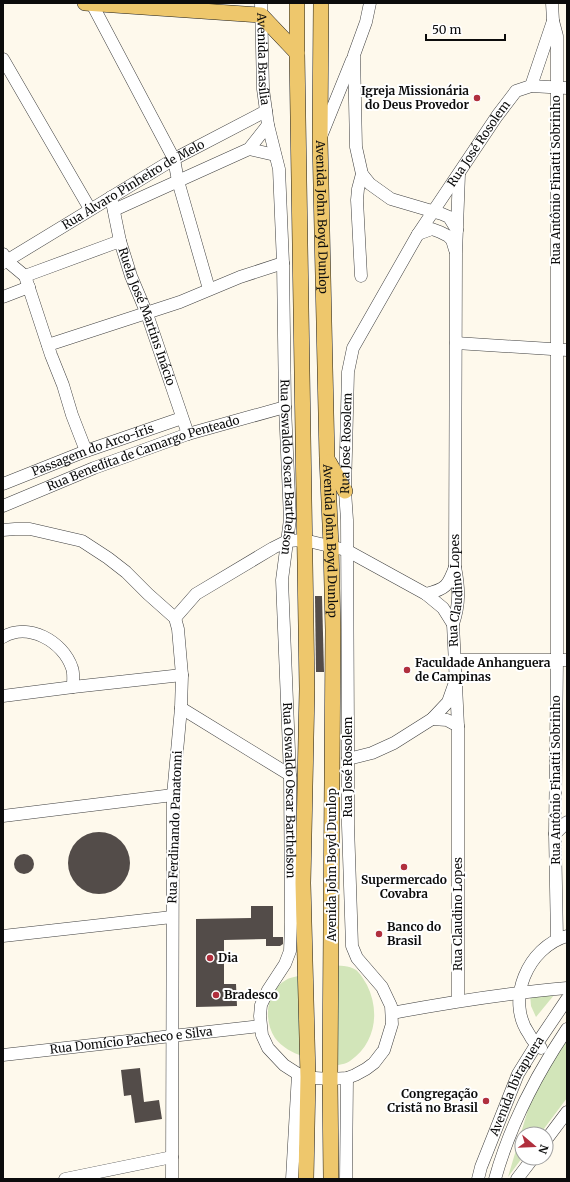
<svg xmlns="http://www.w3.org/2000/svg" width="570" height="1182" font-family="Merriweather,serif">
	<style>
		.green { fill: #d2e5b9 }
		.building { fill: #534c49 }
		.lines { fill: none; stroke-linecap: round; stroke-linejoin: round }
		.minor-casing { stroke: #3f3f3f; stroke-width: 13 }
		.major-casing { stroke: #1d1d1d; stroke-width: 16 }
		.minor { stroke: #fff; stroke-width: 12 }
		.major { stroke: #eec76c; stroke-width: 15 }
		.poi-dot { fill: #b02f3d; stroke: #fff; stroke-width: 1.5 }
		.labels { text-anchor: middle; stroke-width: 4; stroke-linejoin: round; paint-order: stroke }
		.street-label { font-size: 12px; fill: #0c0c0c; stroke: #fff }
		.poi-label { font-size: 12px; font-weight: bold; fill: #0c0c0c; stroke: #fff; text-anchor: start }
	</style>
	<rect width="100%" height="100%" fill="#fef9ec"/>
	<g class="green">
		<path d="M 332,965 C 339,966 349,965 356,970 C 360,973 364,980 367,985 C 380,1011 376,1043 350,1061 C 346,1064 338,1065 333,1066 Z"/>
		<path d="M 301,975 L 303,1056 C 292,1053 282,1047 275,1038 C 263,1020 266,991 286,980 C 290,977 296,977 301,975 Z"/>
		<polygon points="559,989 536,1017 531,1006 530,994"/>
		<polygon points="567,1035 567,1098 540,1134 522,1134 522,1158 508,1177 532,1096"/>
	</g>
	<g class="building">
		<polygon points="315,596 322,596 324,672 316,672"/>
		<circle cx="99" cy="863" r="31"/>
		<circle cx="24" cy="864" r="10"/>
		<polygon points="251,906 273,906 273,937 283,937 283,944 280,946 266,946 266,939 224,940 224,984 236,984 237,1006 196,1007 196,919 251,918"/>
		<polygon points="140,1068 144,1102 159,1100 162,1119 135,1123 131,1095 124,1096 121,1070"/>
	</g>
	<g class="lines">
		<defs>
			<g id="minor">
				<path id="s1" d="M 261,3 L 263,89 L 268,125 L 279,169 L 283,263 L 285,407 L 290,519 L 282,580 L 290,775 L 291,923 L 290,951 L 285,964 L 268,990 L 261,1005 L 260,1016 L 262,1035 L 268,1048 L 284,1065 L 298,1074 L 315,1078 L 330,1079 L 347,1078 L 355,1075 L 366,1069 L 374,1063 L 384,1050 L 392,1024 L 391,1006 L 382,987 L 357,958 L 352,946 L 348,825 L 348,738 L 347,520 L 345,491 L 348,372 L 353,348 L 418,234 L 497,116 L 516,91 L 531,86 L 567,88"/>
				<polyline points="370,3 366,22 354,55 356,147 362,174 370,184 391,199 442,214 449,217 457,230"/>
				<polyline points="92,4 174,159 178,181 209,289"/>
				<polyline points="553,21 557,36 557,661 555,834 557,939"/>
				<polyline points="3,59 90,209"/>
				<polyline points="531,86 553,21 552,3"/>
				<polyline points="322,134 352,60"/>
				<polyline points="249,149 275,155"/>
				<path id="s2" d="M 111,197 L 120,241 L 131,276 L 147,314 L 188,434"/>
				<polyline points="114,210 249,149 268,125"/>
				<polyline points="418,234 432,229 440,232 448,236 452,240 455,250"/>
				<polyline points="3,254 7,261 25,276 51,355 63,385 72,415 86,451"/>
				<path id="s3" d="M 3,263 L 174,159 L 266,111"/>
				<polyline points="25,276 120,241"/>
				<polyline points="361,276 357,200 358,189 362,174"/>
				<polyline points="3,297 29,287"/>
				<polyline points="456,343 567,350"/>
				<polyline points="48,345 180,302 240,277 283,263"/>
				<path id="s4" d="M 3,484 L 86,451 L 182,418"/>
				<path id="s5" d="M 3,506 L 94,468 L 188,434 L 285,407"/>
				<polyline points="3,530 15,529 30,529 82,541 108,558 126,572 148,594 175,618 178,629 182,675 181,708 173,795 172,1179"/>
				<path d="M 426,594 C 446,589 448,586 455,567"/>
				<polyline points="175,618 196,594 273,548 287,541 304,540 346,550 426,594 443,608 453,624"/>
				<path d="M 3,637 C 28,622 63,641 72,668 C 74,673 73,681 73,687"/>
				<polyline points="454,660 567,660"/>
				<polyline points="3,696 73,687 182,675"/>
				<polyline points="181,708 290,775"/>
				<polyline points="432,719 447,720 458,726"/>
				<polyline points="348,759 372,753 394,743 432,719 448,702 454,685"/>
				<polyline points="3,816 173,795"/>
				<polyline points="555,834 567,822"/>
				<polyline points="3,936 172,917"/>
				<path id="s6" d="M 458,1001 L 458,726 L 453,624 C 460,604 459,587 455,567 L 456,253 L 459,174"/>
				<path d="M 392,1013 C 451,1002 507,993 567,988"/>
				<path d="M 541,1048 C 535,1044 532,1040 529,1034 C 505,1000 528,947 567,936"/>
				<path id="s7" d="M 3,1055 L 260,1026"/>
				<polyline points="546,1140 567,1112"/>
				<polyline points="65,1179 172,1157"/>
				<polyline points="292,1179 298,1074"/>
				<polyline points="346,1179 347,1078"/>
				<path id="s8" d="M 478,1179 L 481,1167 L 518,1074 L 536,1045 L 567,999"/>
				<path d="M 495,1179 C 510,1125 536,1075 567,1029"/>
				<polyline points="517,1179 533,1158"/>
			</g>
			<g id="major">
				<polyline points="85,3 261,15 297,53"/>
				<polyline points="297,3 297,53 307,689 303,883 308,1077 306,1179"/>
				<path id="s9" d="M 321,3 L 320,139 L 327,458 L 331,546 L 333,630 L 330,1079 L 331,1179"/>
				<polyline points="329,462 345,491"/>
			</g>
		</defs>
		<use href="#minor" class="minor-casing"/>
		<use href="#major" class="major-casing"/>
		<use href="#minor" class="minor"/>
		<use href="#major" class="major"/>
	</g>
	<g class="poi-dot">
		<circle cx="477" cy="98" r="4"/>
		<circle cx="407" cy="670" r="4"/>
		<circle cx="404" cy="867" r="4"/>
		<circle cx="379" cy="934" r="4"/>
		<circle cx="210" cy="958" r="4"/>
		<circle cx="216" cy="995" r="4"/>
		<circle cx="486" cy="1101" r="4"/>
	</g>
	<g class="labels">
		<g class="street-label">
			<text dy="4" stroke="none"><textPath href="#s1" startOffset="56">Avenida Brasília</textPath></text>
			<text dy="4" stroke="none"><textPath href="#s1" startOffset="2150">Rua José Rosolem</textPath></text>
			<text transform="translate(556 180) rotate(-90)" y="4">Rua Antônio Finatti Sobrinho</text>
			<text dy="4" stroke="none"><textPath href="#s3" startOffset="152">Rua Álvaro Pinheiro de Melo</textPath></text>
			<text dy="4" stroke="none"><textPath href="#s9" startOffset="214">Avenida John Boyd Dunlop</textPath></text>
			<text dy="4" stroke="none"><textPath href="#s2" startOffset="125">Ruela José Martins Inácio</textPath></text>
			<text dy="4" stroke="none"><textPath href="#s1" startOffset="1814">Rua José Rosolem</textPath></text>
			<text dy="4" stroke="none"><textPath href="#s4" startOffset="96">Passagem do Arco-íris</textPath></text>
			<text dy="4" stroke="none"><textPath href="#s5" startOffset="150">Rua Benedita de Camargo Penteado</textPath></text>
			<text dy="4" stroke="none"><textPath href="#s1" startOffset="466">Rua Oswaldo Oscar Barthelson</textPath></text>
			<text dy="4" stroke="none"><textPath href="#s9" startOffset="538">Avenida John Boyd Dunlop</textPath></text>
			<text dy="4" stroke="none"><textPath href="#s6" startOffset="411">Rua Claudino Lopes</textPath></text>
			<text transform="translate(348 767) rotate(-90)" y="4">Rua José Rosolem</text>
			<text transform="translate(556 780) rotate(-90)" y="4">Rua Antônio Finatti Sobrinho</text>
			<text dy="4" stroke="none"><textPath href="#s1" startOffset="790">Rua Oswaldo Oscar Barthelson</textPath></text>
			<text transform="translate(175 827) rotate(-88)" y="4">Rua Ferdinando Panatonni</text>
			<text transform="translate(332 865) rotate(-90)" y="4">Avenida John Boyd Dunlop</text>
			<text transform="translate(458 914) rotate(-90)" y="4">Rua Claudino Lopes</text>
			<text dy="4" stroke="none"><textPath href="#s7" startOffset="129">Rua Domício Pacheco e Silva</textPath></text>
			<text dy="4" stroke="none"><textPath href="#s8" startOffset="101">Avenida Ibirapuera</textPath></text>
		</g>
		<g class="poi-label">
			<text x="469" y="95" text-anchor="end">Igreja Missionária<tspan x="469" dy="14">do Deus Provedor</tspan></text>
			<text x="415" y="667">Faculdade Anhanguera<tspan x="415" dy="14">de Campinas</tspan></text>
			<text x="404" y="884" text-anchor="middle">Supermercado<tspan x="404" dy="14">Covabra</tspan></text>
			<text x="387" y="931">Banco do<tspan x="387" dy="14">Brasil</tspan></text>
			<text x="218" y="962">Dia</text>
			<text x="224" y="999">Bradesco</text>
			<text x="478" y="1098" text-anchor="end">Congregação<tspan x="478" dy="14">Cristã no Brasil</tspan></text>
		</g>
	</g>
	<rect width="570" height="1182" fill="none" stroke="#0c0c0c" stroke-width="8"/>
	<g transform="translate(534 1146) rotate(109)"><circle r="19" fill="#ffffff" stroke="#9e9e9e"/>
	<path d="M0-3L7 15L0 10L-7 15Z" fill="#b02f3d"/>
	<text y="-6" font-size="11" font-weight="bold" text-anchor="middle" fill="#0c0c0c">N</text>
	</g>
	<path d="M426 34v6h79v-6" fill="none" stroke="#0c0c0c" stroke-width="2"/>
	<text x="432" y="34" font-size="12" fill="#0c0c0c" stroke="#ffffff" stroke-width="3" paint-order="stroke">50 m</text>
</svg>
